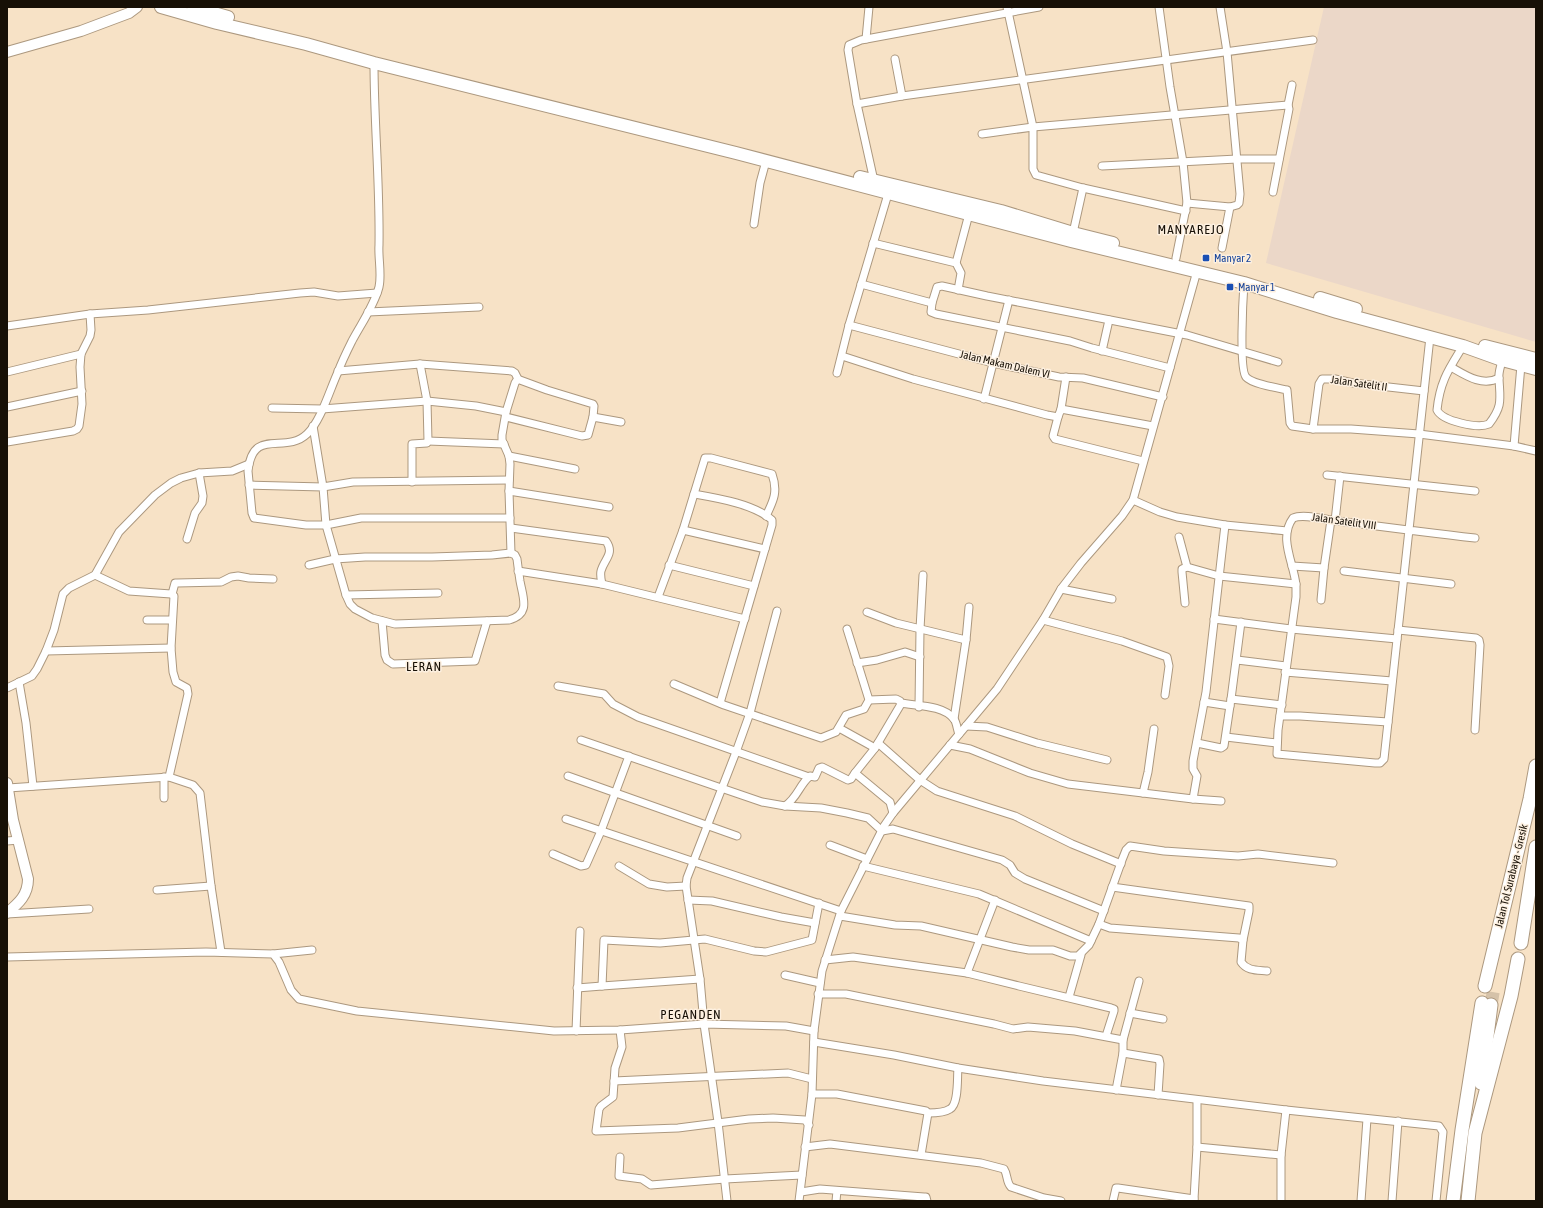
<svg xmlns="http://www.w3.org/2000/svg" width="1543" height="1208" font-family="'Asap Condensed',sans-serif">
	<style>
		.industrial { fill: #ebd7c8 }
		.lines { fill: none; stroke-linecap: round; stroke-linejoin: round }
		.motorway-tunnel { stroke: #d5c2a9; stroke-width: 13; stroke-dasharray: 13 6; stroke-linecap: butt }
		.minor-casing { stroke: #ac987f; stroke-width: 9 }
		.secondary-casing { stroke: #ac987f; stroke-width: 12 }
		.trunk-casing { stroke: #ac987f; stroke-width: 14 }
		.motorway-casing { stroke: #ac987f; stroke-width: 15 }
		.minor { stroke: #fff; stroke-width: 7 }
		.secondary { stroke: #fff; stroke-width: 10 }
		.trunk { stroke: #fff; stroke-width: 12 }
		.motorway { stroke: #fff; stroke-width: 13 }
		.transit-dot { fill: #1a4fb4; stroke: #fdf0e0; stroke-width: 1.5 }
		.labels { text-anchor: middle; stroke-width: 3; stroke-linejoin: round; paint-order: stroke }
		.transit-label { font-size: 11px; fill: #164399; stroke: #fdf0e0; text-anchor: start }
		.street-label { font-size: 11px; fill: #171006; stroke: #fdf0e0 }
		.quarter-label { font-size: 13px; letter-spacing: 1px; fill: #171006; stroke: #fdf0e0 }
	</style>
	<rect width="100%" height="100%" fill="#f7e2c6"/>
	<polygon class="industrial" points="1324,7 1536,7 1536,342 1266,263"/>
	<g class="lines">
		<polyline class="motorway-tunnel" points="1491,1005 1494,987"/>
		<defs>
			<g id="minor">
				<polyline points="1007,7 1033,127 1033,169 1036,175 1083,188 1186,211"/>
				<polyline points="1159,7 1170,87 1183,162 1187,203 1176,258"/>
				<polyline points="866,39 869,7"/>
				<polyline points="895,59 902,96"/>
				<path d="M 374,63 C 374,123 380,184 379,245 C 378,258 382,274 379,287 C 374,306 361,324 352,341 C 347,351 342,361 338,372 C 330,389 321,421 307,434 C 285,455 253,426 248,471 L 252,513 L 254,518 L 306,525 L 326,525 L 361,518 L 510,518"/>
				<polyline points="857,104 902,96 1313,40"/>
				<polyline points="982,134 1033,127 1288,105"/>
				<polyline points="1102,166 1237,159 1279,159"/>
				<polyline points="874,181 857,104 848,50 849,45 861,40 1039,7"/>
				<polyline points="1273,192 1289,109 1288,105 1292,85"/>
				<polyline points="1187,203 1230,207 1237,205 1239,203 1240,194 1227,52 1220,7"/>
				<polyline points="754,224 760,183 766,161"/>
				<polyline points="1073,233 1083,188"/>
				<polyline points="873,243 956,263 961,273 958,290"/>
				<polyline points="1222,248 1230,207"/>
				<polyline points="956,263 969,214"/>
				<path d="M 1244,283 C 1243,297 1239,369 1246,377 C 1252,384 1278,388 1287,390 L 1290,423 L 1292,426 L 1313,429 L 1351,429 L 1419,434 L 1514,446 L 1536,451"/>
				<polyline points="861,284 932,303"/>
				<polyline points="368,312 479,307"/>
				<polyline points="849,325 993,363 1059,377 1083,378 1163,397"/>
				<polyline points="7,326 90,314 148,310 300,293 314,292 338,296 377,293"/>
				<path d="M 1430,337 L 1384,759 L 1380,763 L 1375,763 L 1277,754 L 1278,730 L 1296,597 C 1296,593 1296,589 1296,585 C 1294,563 1278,538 1293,518 C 1304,513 1326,520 1338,521 C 1384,527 1430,533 1475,538"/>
				<path d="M 1463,346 C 1449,369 1440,381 1437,410 C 1442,421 1478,429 1489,424 C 1503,406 1500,399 1499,379 C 1498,373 1501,366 1502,360"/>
				<polyline points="1102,351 1109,320"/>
				<polyline points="842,356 913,379 1047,415 1058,417 1061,409 1153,426"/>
				<path d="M 1451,367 C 1465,375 1482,387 1499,378"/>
				<polyline points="1170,368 1092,348 1070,341 936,314 931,312 932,303 937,287 942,286 987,296 1187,335 1278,362"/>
				<polyline points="338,371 420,364 512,371 515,373 518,379"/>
				<polyline points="7,372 81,354"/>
				<polyline points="837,373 849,325 888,194"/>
				<polyline points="984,399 1009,300"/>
				<polyline points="7,407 82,391"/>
				<polyline points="272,408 322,409 427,401 476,406 506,412"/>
				<polyline points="1061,409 1066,377"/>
				<polyline points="506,417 582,436 588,435 593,417 621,422"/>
				<polyline points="1058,417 1053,436 1055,439 1143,461"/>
				<polyline points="313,426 323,487 353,482 509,480"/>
				<polyline points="1313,429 1319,384 1322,379 1335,379 1353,383 1424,391"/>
				<polyline points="428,441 504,444"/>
				<polyline points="7,442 73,431 77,429 79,426 82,404 80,367 81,354 90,336 91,330 90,314"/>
				<polyline points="1514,446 1521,365"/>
				<polyline points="509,456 575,469"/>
				<polyline points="1327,475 1475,491"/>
				<polyline points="412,482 412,444 427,443 428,441 427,401 420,364"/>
				<path d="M 249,485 L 323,487 L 326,525 L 346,595 L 350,604 L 355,609 L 372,618 L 395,624 L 509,620 C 531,614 523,598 520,581 C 519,574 518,567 517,559 L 515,555 L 511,553 L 492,555 L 432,557 L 365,557 L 335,559 L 309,565"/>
				<polyline points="509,491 609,507"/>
				<path d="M 694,494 C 717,498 754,504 772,520 L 772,525 L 720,703"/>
				<polyline points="1133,500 1160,512 1177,517 1225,525 1206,692 1193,761 1193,769 1197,776 1193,799"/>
				<polyline points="1335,521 1340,476"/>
				<polyline points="1225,525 1287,531"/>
				<path d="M 511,528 L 606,541 C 615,554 604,559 601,571 C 600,575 601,579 602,584"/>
				<polyline points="683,530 765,549"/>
				<polyline points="1179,537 1187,567 1182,569 1182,572 1185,603"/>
				<polyline points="187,539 195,513 202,503 203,496 199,473"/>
				<polyline points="511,553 509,491 510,464 509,456 502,440 502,435 506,412 515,383 517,380 520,380 547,390 593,404 594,406 593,417"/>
				<polyline points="669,565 754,586"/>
				<polyline points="1292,566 1324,568 1331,520"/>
				<polyline points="1187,567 1219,576 1296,584"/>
				<polyline points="518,571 602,584 745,619"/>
				<polyline points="1344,571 1451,584"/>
				<polyline points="95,575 129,591 171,594 174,596 171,648 173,672 176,682 187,688 188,694 169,777 193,785 200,793 211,886 221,952"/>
				<polyline points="1061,589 1112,599"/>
				<polyline points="172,594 175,583 177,583 221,582 231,577 238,576 249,578 273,579"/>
				<polyline points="346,595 438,593"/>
				<path d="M 658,597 L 683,530 L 705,458 L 711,458 L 772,474 C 778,491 774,500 766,516"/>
				<polyline points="1321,600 1324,568"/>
				<polyline points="867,612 896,623 966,640 969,607"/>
				<polyline points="1214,619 1291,629 1397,639"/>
				<polyline points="147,620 172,620"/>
				<polyline points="1043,620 1122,641 1167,657 1169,666 1165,695"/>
				<polyline points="382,621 385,655 387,660 393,664 475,661 487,621"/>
				<polyline points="1398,630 1476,638 1479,640 1480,645 1475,730"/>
				<polyline points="46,651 171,648"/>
				<polyline points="1237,660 1286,666"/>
				<polyline points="857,663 877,660 905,652 920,657"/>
				<polyline points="1285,672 1392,681"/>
				<polyline points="19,682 26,723 33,786"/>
				<polyline points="674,684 724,705 821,738 836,732 846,715 864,709 869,700 847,629"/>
				<polyline points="558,686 604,694 613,704 638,717 809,777"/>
				<polyline points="7,688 32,676 37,669 46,651 54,630 63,594 69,588 95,575 119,532 155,495 171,483 181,478 199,473 232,471 249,464"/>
				<polyline points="1231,699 1241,622"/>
				<polyline points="1204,702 1230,706"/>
				<path d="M 901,703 C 917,706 943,705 954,719 C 957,723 957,730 959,734"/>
				<polyline points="919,707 920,629 923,575"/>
				<polyline points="1280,716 1300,716 1388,722"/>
				<polyline points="954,719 966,640"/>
				<polyline points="966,726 987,727 1037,743 1107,760"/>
				<polyline points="839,728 875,748"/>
				<polyline points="1226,737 1277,743"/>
				<polyline points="581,740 762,802 785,806 821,808 847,813 868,818 882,831 893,829 1002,860 1010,865 1015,873 1025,879 1104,911"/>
				<polyline points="878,743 920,780 937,791 1015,816 1072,844 1121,864"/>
				<polyline points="1197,743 1221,748 1224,746 1231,699 1282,705"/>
				<polyline points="950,745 970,749 1030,773 1068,784 1193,799 1221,801"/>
				<polyline points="855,773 875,748 901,704 900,701 896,699 869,700"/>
				<polyline points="568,776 737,836"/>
				<polyline points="8,788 169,777"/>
				<polyline points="1143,793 1148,772 1154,729"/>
				<polyline points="164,798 164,777"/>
				<path d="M 785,806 C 798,797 799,785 810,776 L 815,777 L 819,768 L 822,767 L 848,780 L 851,779 L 855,773 L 890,802 L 893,813"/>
				<polyline points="566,819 841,911"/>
				<polyline points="7,841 19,840"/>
				<polyline points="830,845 867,859"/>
				<polyline points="553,854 581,866 586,865 601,831 629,756"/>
				<polyline points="619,866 649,884 667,887 686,886"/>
				<polyline points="863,866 979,894 1091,941"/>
				<polyline points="1112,887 1249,906 1249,911 1243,940"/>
				<polyline points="157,890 211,886"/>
				<polyline points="688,900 712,901 781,917 815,923"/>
				<polyline points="7,914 89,909"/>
				<polyline points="840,916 895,925 921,926 1012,947 1029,950 1053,950 1070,956 1078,956 1089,945 1099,924 1122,860 1126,850 1130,846 1164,851 1238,856 1258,854 1333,863"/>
				<path d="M 1099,924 L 1110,928 L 1239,938 L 1243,940 L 1241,962 C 1247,971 1257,970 1267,971"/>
				<polyline points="273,954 312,950"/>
				<polyline points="7,957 206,952 273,954 279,962 291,990 299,999 357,1011 554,1031 620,1030 704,1024 786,1026 814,1031"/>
				<polyline points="825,960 853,957 967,973 1019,986 1111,1008 1114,1009 1114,1011 1106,1036"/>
				<polyline points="967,973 995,900"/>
				<polyline points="785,975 820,983"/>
				<polyline points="700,979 602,986 604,940 660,943 705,939 754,951 766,952 812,940 819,903"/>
				<polyline points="577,988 602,986"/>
				<polyline points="818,994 846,994 994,1024 1013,1029 1028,1027 1075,1031 1123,1040"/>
				<polyline points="1069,997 1081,955"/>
				<polyline points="1130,1013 1163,1019"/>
				<polyline points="620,1030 622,1047 615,1068 613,1097 601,1106 599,1109 596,1131 678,1128 749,1119 773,1118 805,1120 809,1125"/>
				<polyline points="576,1031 580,931"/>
				<polyline points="814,1042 894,1055 958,1068 1043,1081 1286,1110 1439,1126 1443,1132 1436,1201"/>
				<polyline points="1123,1053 1159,1059 1160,1064 1158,1095"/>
				<polyline points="614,1081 788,1073 812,1079"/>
				<polyline points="1116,1090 1123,1053 1123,1040 1139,981"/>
				<path d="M 812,1094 L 837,1094 L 926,1111 L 928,1113 C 935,1113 944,1113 950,1109 C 959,1104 957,1077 958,1068"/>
				<path d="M 805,1147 L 830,1144 L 981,1163 L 1004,1169 C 1008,1175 1006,1182 1011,1187 L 1044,1198 L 1061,1201"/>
				<polyline points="1197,1147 1281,1155"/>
				<polyline points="921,1155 928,1113"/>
				<polyline points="620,1157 619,1176 642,1179 651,1185 725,1179 802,1175"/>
				<polyline points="801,1192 820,1189 924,1197 926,1197 927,1201"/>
				<polyline points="1194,1199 1197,1147 1197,1100"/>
				<polyline points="727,1201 718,1122 704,1024 700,979 686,886 687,878 736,752 750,713 777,611"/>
				<polyline points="799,1201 812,1094 814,1031 822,971 841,911 884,826 893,813 997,689 1043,620 1061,589 1081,563 1122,516 1133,500 1197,271"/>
				<polyline points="836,1201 837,1191"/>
				<polyline points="1113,1201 1116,1188 1118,1188 1194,1199 1194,1201"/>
				<polyline points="1281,1201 1281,1155 1286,1110"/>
				<polyline points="1361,1201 1367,1119"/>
				<polyline points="1392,1201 1398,1121"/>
			</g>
			<g id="secondary">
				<polyline points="7,52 81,31 129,13 137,7"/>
				<path d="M 7,783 L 13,820 L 28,879 C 28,895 19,903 7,913"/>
			</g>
			<g id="trunk">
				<polyline points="161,7 217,23 306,44 374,63 736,153 1071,241 1244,283 1337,312 1463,346 1502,360 1536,369"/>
				<polyline points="193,7 228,17"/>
				<polyline points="860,177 1001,211 1073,233 1113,243"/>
				<polyline points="1320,298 1356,309"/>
				<polyline points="1485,346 1536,359"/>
			</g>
			<g id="motorway">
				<polyline points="1521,943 1536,847"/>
				<polyline points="1485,986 1530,799 1536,766"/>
				<polyline points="1481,1083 1491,1005"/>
				<polyline points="1453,1201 1462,1130 1482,1003"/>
				<polyline points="1468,1201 1475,1133 1511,996 1518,959"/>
			</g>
		</defs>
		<use href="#minor" class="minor-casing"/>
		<use href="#secondary" class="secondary-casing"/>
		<use href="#trunk" class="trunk-casing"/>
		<use href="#motorway" class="motorway-casing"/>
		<use href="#minor" class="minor"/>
		<use href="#secondary" class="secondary"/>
		<use href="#trunk" class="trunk"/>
		<use href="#motorway" class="motorway"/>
	</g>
	<g class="transit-dot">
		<rect x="1202" y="254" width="8" height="8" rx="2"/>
		<rect x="1226" y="283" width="8" height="8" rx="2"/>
	</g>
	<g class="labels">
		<g class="transit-label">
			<text x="1214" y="262">Manyar 2</text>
			<text x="1238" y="291">Manyar 1</text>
		</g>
		<g class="street-label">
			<text transform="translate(1005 364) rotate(13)" y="4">Jalan Makam Dalem VI</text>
			<text transform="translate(1359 383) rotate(8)" y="4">Jalan Satelit II</text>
			<text transform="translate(1344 521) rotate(8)" y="4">Jalan Satelit VIII</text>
			<text transform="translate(1511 876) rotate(-76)" y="4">Jalan Tol Surabaya - Gresik</text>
		</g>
		<g class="quarter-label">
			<text x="1191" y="234">MANYAREJO</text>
			<text x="424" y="671">LERAN</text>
			<text x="691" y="1019">PEGANDEN</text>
		</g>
	</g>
	<rect width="1543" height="1208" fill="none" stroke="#171006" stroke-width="16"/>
</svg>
